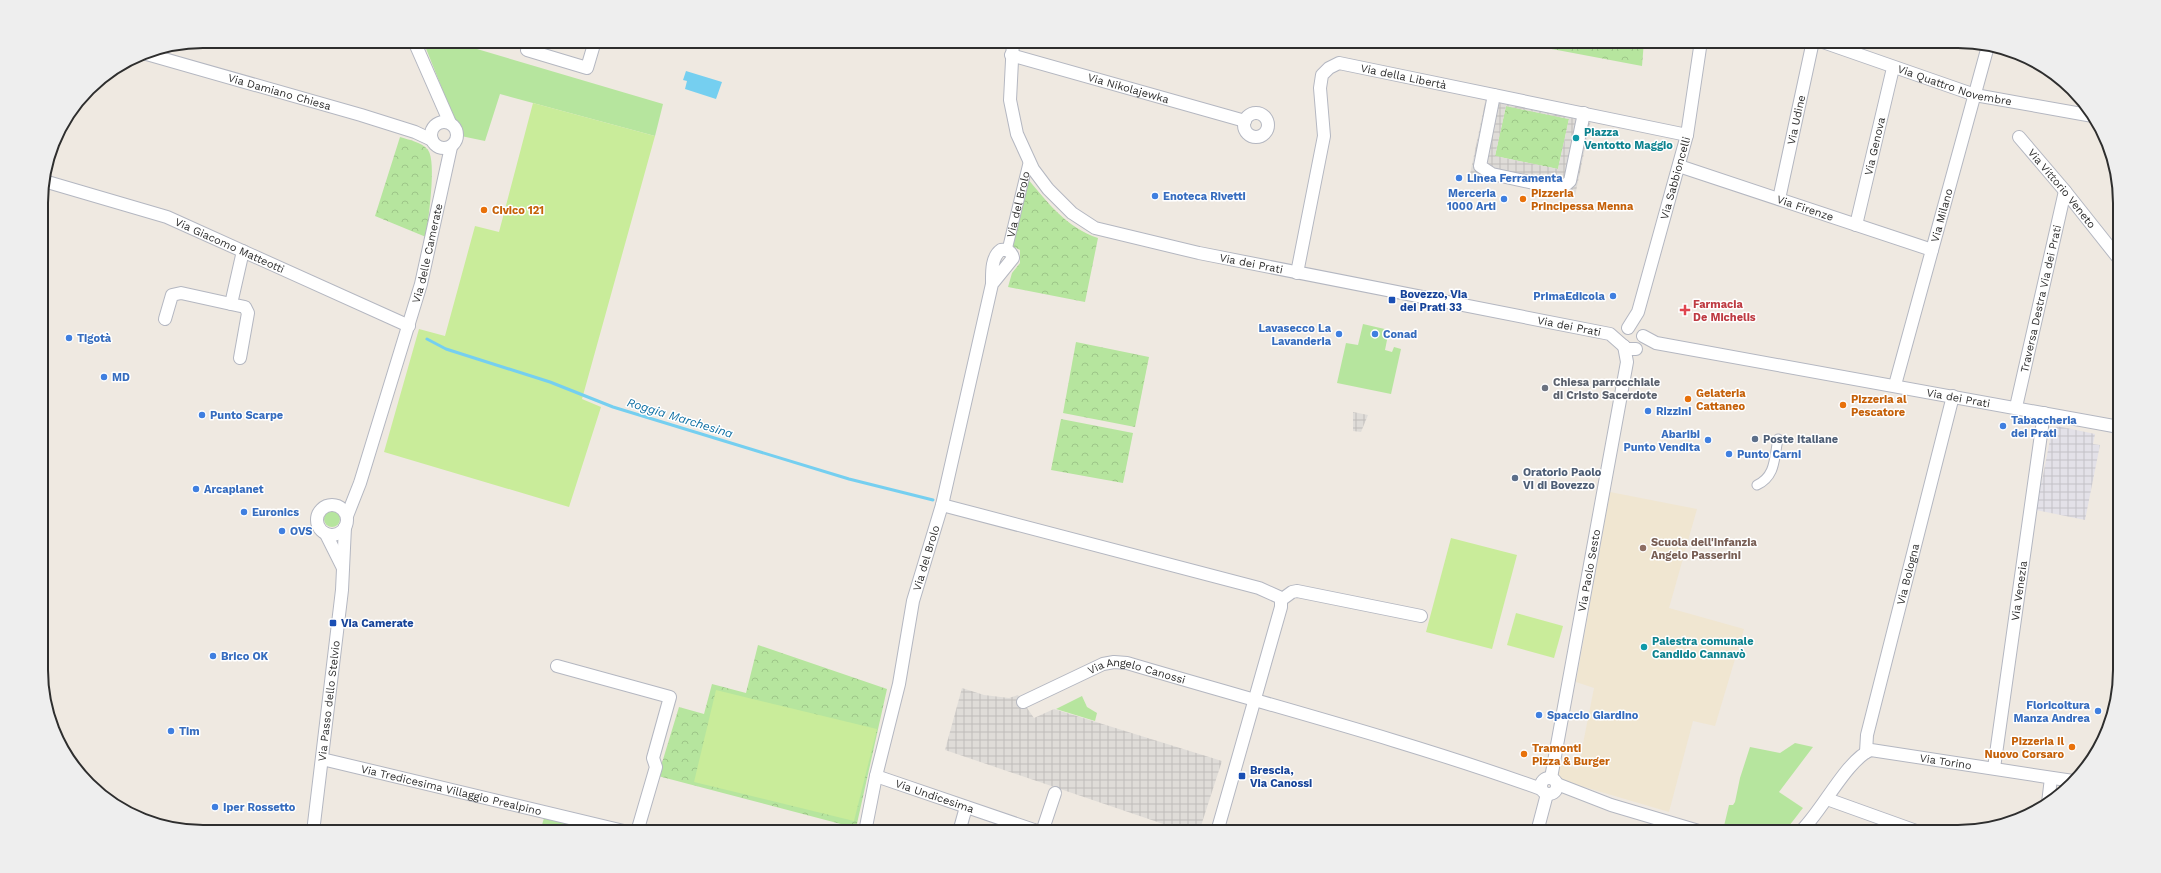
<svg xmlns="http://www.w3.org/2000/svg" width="2161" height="873" font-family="'Work Sans',sans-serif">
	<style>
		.industrial { fill: url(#industrial-grid) }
		.education { fill: #f0e6d1 }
		.grass { fill: #b6e59e }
		.forest { fill: url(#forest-crowns) }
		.pitch { fill: #c9ec9a }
		.plaza { fill: url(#plaza-grid); fill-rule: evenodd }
		.water { fill: #75cff0 }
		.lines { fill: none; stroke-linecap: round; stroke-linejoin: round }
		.stream { stroke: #75cff0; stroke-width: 3 }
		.pedestrian-casing { stroke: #b4b7c1; stroke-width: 11 }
		.minor-casing { stroke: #b4b7c1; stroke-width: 14 }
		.pedestrian { stroke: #fff; stroke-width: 9 }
		.minor { stroke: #fff; stroke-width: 12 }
		.culture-dot { fill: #0f9aa8; stroke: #fff; stroke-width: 1.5 }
		.shop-dot { fill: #3f7fe0; stroke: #fff; stroke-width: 1.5 }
		.food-dot { fill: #e8710a; stroke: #fff; stroke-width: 1.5 }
		.transit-dot { fill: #1a4fb4; stroke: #fff; stroke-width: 1.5 }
		.health-dot { fill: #e0444e; stroke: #fff; stroke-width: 1.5 }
		.worship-dot { fill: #6b7280; stroke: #fff; stroke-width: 1.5 }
		.service-dot { fill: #5c6f8a; stroke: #fff; stroke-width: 1.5 }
		.education-dot { fill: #8d6e63; stroke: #fff; stroke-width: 1.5 }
		.labels { text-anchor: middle; stroke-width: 3; stroke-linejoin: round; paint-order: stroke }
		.street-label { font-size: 11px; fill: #2e2e2e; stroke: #fff }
		.culture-label { font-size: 11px; font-weight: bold; fill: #0d838f; stroke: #fff; text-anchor: start }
		.shop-label { font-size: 11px; font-weight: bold; fill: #366cbe; stroke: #fff; text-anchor: start }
		.food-label { font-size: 11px; font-weight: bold; fill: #c56008; stroke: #fff; text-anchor: start }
		.transit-label { font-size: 11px; font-weight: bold; fill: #164399; stroke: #fff; text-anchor: start }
		.health-label { font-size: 11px; font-weight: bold; fill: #be3a42; stroke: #fff; text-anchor: start }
		.worship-label { font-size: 11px; font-weight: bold; fill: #5b616d; stroke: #fff; text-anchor: start }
		.service-label { font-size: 11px; font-weight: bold; fill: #4e5e75; stroke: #fff; text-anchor: start }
		.education-label { font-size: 11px; font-weight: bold; fill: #785e54; stroke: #fff; text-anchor: start }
		.water-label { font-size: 12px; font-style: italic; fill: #0d6fa3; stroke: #fff }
		.rim { fill: none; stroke: #2e2e2e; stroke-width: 2 }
	</style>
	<defs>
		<pattern id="industrial-grid" width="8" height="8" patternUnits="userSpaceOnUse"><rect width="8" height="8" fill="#e3e1e8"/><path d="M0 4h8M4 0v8" fill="none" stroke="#c3c1c7"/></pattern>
		<pattern id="forest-crowns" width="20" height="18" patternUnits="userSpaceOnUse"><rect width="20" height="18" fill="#b6e59e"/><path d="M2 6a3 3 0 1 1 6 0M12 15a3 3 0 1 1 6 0" fill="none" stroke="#9dc588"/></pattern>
		<pattern id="plaza-grid" width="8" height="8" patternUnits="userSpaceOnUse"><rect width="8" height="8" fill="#dfdcd8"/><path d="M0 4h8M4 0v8" fill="none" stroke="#c0bdba"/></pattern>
	</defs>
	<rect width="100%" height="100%" fill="#efe9e1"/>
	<polygon class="industrial" points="2057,426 2095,434 2093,444 2100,445 2085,520 2036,510 2052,430"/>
	<polygon class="education" points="1610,492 1697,509 1669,608 1744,629 1715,726 1693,721 1669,812 1557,779 1561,764 1578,769 1594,688 1576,682"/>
	<g class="grass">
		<polygon points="423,41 450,41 663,104 655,136 500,94 485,141 461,136"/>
		<polygon points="1363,324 1389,330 1385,350 1392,352 1394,347 1401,349 1391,394 1337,383 1346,343 1358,345"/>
		<circle cx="332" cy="519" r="8"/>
		<polygon points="1082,696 1087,707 1097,713 1095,721 1056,709"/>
		<path d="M 1795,743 L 1813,747 L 1779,792 L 1803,808 C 1797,815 1791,825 1784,830 C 1772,837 1738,830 1724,826 L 1729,805 L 1733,805 L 1735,802 L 1740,778 L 1750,747 L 1780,753 Z"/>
		<polygon points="544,818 592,830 592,832 540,832"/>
	</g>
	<g class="forest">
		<polygon points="1509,41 1644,41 1642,66"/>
		<polygon points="1506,106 1569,119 1558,169 1495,156"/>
		<path d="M 400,137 C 409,140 422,142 428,150 C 437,162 428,220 426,237 L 375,216 Z"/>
		<path d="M 1027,178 C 1047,202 1067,228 1098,238 L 1085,302 L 1008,287 L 1012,273 L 1020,263 L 1020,250 L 1012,246 Z"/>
		<polygon points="1076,342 1149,357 1135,427 1063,413"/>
		<polygon points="1061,419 1133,433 1123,483 1051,470"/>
		<polygon points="758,645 887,689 856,828 658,776 679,707 704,714 712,684 746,693"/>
	</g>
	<g class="pitch">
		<polygon points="533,103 655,136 582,399 601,407 569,507 384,452 419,329 445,336 475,226 499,232"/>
		<polygon points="1451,538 1517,555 1492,649 1426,632"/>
		<polygon points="1516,613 1563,626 1554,658 1507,645"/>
		<polygon points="716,690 877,729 854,821 694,782"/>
	</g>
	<g class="plaza">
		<path d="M 1486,98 L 1591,120 L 1575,196 L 1470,174 ZM 1506,106 L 1569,119 L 1558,169 L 1495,156 Z"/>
		<polygon points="1353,412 1368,415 1361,432 1353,431"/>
		<polygon points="962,688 984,695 1009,698 1018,695 1034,718 1054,709 1222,761 1199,832 1187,832 945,750"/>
	</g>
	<polygon class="water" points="686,71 722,82 716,99 685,89 687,81 683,80"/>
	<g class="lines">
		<polyline class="stream" points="427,339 446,349 550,382 613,407 849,479 933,500"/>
		<defs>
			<g id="pedestrian">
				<path id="s1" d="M 1007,250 L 1029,159"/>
				<path d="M 1757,485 C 1776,476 1774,458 1778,439"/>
			</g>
			<g id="minor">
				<polyline points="414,41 450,123"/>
				<path id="s2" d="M 1013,41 L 1010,100 L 1017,134 L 1033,169 L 1048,189 L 1072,213 L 1095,228 L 1199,253 L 1610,334 L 1627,349 L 1636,349"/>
				<path id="s3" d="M 1820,41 L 1975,95 L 2093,116"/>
				<polyline points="527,50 587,68 595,41"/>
				<path id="s4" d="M 143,53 L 361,115 L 415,132 L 432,140"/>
				<path id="s5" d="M 1011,55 L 1245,121"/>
				<polyline points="1494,95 1480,166 1492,174 1561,189 1570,181 1584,113"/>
				<circle cx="1256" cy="125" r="12"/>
				<circle cx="444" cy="135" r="13"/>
				<path id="s6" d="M 2019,137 L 2065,191 L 2119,259"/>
				<path id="s7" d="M 1679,166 L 1932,250"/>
				<path id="s8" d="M 44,181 L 167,217 L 409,326"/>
				<path id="s9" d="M 1779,199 L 1813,41"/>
				<path id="s10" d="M 1856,225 L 1893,68"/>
				<path id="s11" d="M 1297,273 L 1324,136 L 1320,88 L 1322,75 L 1329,68 L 1339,63 L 1687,135"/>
				<polyline points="165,319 172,295 181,293 231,304"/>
				<path id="s12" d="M 1628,328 L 1638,312 L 1687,135 L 1701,41"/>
				<path id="s13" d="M 1643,336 L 1656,343 L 2119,427"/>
				<polyline points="240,358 248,313 245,307 231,304 243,251"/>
				<path id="s14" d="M 1895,385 L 1988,46"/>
				<path id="s15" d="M 2016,407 L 2065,191"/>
				<circle cx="332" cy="520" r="15"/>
				<polyline points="942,505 1259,588 1279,597 1281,600 1281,607 1217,832"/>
				<path id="s16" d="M 347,516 L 360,483 L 421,284 L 451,147"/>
				<polyline points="326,534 343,568"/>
				<polyline points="1281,600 1292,592 1297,591 1421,616"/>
				<polyline points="557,666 670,697 653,758 656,767 637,832"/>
				<path id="s17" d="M 1023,702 L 1103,664 L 1114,662 L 1127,663 C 1265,704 1405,740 1541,789"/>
				<path id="s18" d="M 1866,752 L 1867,735 L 1953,396"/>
				<path id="s19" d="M 322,759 L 628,832"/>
				<path id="s20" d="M 1994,768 L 2044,413"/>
				<path id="s21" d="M 876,776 L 1040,832"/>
				<circle cx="1549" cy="786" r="8"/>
				<path id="s22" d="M 1551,778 L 1627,362 L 1624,346"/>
				<polyline points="1557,784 1611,805 1702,832"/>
				<polyline points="1827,799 1919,832"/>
				<polyline points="2048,803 2051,778"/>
				<path id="s23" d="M 313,832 L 342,590 L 345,527"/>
				<path id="s24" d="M 865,832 L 876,776 L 899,684 L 913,601 L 942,505 L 992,284 C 992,273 991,257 1001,250 C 1007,249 1012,252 1013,258 L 992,284"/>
				<polyline points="959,832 966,807"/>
				<polyline points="1042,832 1055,793"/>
				<polyline points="1537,832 1547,794"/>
				<path id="s25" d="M 1800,832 C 1821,813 1847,759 1871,750 L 2073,781"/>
			</g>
		</defs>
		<use href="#pedestrian" class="pedestrian-casing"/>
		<use href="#minor" class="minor-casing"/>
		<use href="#pedestrian" class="pedestrian"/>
		<use href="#minor" class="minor"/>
	</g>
	<g class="culture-dot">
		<circle cx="1576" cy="138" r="4"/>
		<circle cx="1644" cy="647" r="4"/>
	</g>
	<g class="shop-dot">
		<circle cx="1459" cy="178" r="4"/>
		<circle cx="1155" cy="196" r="4"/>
		<circle cx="1504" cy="199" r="4"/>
		<circle cx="1613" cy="296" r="4"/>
		<circle cx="1339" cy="334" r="4"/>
		<circle cx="1375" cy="334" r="4"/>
		<circle cx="69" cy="338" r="4"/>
		<circle cx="104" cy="377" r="4"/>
		<circle cx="1648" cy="411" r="4"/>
		<circle cx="202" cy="415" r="4"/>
		<circle cx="2003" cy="426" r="4"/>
		<circle cx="1708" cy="440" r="4"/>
		<circle cx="1729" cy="454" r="4"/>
		<circle cx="196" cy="489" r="4"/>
		<circle cx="244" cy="512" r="4"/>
		<circle cx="282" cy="531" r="4"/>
		<circle cx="213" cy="656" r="4"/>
		<circle cx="2098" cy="711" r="4"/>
		<circle cx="1539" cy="715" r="4"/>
		<circle cx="171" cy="731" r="4"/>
		<circle cx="215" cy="807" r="4"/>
	</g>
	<g class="food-dot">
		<circle cx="1523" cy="199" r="4"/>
		<circle cx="484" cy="210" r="4"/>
		<circle cx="1688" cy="399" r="4"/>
		<circle cx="1843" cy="405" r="4"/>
		<circle cx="2072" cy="747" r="4"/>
		<circle cx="1524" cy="754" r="4"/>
	</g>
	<g class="transit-dot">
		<rect x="1388" y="296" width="8" height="8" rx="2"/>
		<rect x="329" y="619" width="8" height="8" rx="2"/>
		<rect x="1238" y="772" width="8" height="8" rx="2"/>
	</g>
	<path class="health-dot" d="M1683 304h4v4h4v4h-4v4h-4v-4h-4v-4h4z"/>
	<circle class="worship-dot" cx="1545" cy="388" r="4"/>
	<g class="service-dot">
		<circle cx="1755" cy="439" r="4"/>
		<circle cx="1515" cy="478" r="4"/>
	</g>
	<circle class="education-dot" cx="1643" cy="548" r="4"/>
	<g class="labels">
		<g class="street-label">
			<text dy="4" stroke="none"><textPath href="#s11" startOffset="288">Via della Libertà</textPath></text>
			<text dy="4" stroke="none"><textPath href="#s3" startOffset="142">Via Quattro Novembre</textPath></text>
			<text dy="4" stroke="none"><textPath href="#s5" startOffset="122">Via Nikolajewka</textPath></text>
			<text dy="4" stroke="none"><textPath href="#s4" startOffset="142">Via Damiano Chiesa</textPath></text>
			<text dy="4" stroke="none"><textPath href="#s9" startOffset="81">Via Udine</textPath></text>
			<text dy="4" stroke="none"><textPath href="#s10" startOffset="81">Via Genova</textPath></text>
			<text dy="4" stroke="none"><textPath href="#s12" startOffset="158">Via Sabbioncelli</textPath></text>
			<text dy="4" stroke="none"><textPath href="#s6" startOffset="67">Via Vittorio Veneto</textPath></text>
			<text dy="4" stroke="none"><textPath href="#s1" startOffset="47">Via del Brolo</textPath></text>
			<text dy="4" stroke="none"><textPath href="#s7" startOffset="133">Via Firenze</textPath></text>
			<text dy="4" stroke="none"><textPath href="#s14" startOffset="176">Via Milano</textPath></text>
			<text dy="4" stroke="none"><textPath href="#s8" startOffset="197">Via Giacomo Matteotti</textPath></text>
			<text dy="4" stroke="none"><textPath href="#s16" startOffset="275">Via delle Camerate</textPath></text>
			<text dy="4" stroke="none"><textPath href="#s2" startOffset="379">Via dei Prati</textPath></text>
			<text dy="4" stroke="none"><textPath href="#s15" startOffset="111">Traversa Destra Via dei Prati</textPath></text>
			<text dy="4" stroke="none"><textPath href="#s2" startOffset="703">Via dei Prati</textPath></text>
			<text dy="4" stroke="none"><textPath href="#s13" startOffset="322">Via dei Prati</textPath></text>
			<text dy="4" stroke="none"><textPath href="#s24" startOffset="281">Via del Brolo</textPath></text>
			<text dy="4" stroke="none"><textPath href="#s22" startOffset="211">Via Paolo Sesto</textPath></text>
			<text dy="4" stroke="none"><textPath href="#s18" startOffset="183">Via Bologna</textPath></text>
			<text dy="4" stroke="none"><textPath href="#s20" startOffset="179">Via Venezia</textPath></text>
			<text dy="4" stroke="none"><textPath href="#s17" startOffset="123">Via Angelo Canossi</textPath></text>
			<text dy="4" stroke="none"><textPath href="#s23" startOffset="132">Via Passo dello Stelvio</textPath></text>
			<text dy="4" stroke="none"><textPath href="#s25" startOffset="185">Via Torino</textPath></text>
			<text dy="4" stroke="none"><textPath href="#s19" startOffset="133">Via Tredicesima Villaggio Prealpino</textPath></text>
			<text dy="4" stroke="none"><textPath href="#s21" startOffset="62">Via Undicesima</textPath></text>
		</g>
		<g class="culture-label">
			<text x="1584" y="136">Piazza<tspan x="1584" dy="13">Ventotto Maggio</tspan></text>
			<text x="1652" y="645">Palestra comunale<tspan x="1652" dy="13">Candido Cannavò</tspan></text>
		</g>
		<g class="shop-label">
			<text x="1467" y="182">Linea Ferramenta</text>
			<text x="1496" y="197" text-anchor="end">Merceria<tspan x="1496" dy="13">1000 Arti</tspan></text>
			<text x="1163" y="200">Enoteca Rivetti</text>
			<text x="1605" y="300" text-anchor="end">PrimaEdicola</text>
			<text x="1331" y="332" text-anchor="end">Lavasecco La<tspan x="1331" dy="13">Lavanderia</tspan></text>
			<text x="1383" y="338">Conad</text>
			<text x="77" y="342">Tigotà</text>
			<text x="112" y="381">MD</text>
			<text x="1656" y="415">Rizzini</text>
			<text x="210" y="419">Punto Scarpe</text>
			<text x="2011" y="424">Tabaccheria<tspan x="2011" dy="13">dei Prati</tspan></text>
			<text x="1700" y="438" text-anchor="end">Abaribi<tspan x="1700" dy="13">Punto Vendita</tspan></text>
			<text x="1737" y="458">Punto Carni</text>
			<text x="204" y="493">Arcaplanet</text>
			<text x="252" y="516">Euronics</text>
			<text x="290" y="535">OVS</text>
			<text x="221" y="660">Brico OK</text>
			<text x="2090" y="709" text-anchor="end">Floricoltura<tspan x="2090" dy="13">Manza Andrea</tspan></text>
			<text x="1547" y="719">Spaccio Giardino</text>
			<text x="179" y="735">Tim</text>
			<text x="223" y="811">Iper Rossetto</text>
		</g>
		<g class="food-label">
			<text x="1531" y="197">Pizzeria<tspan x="1531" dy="13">Principessa Menna</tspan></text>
			<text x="492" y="214">Civico 121</text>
			<text x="1696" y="397">Gelateria<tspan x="1696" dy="13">Cattaneo</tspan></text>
			<text x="1851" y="403">Pizzeria al<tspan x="1851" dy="13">Pescatore</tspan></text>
			<text x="2064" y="745" text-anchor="end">Pizzeria Il<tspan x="2064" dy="13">Nuovo Corsaro</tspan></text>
			<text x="1532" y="752">Tramonti<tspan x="1532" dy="13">Pizza &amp; Burger</tspan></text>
		</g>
		<g class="transit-label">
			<text x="1400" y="298">Bovezzo, Via<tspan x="1400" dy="13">dei Prati 33</tspan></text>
			<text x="341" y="627">Via Camerate</text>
			<text x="1250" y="774">Brescia,<tspan x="1250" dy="13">Via Canossi</tspan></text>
		</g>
		<g class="health-label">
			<text x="1693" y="308">Farmacia<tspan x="1693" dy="13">De Michelis</tspan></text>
		</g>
		<g class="worship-label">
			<text x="1553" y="386">Chiesa parrocchiale<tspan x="1553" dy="13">di Cristo Sacerdote</tspan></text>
		</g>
		<g class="service-label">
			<text x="1763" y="443">Poste Italiane</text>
			<text x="1523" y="476">Oratorio Paolo<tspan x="1523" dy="13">VI di Bovezzo</tspan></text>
		</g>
		<g class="education-label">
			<text x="1651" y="546">Scuola dell'Infanzia<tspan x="1651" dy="13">Angelo Passerini</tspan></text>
		</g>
		<g class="water-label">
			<text transform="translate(680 418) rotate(17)" y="4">Roggia Marchesina</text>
		</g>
	</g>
	<path d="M0 0H2161V873H0ZM203 48H1958A155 155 0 0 1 2113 203V670A155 155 0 0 1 1958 825H203A155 155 0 0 1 48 670V203A155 155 0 0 1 203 48Z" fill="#eee" fill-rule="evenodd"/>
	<path class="rim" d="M203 48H1958A155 155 0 0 1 2113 203V670A155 155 0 0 1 1958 825H203A155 155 0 0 1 48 670V203A155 155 0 0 1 203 48Z"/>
</svg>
